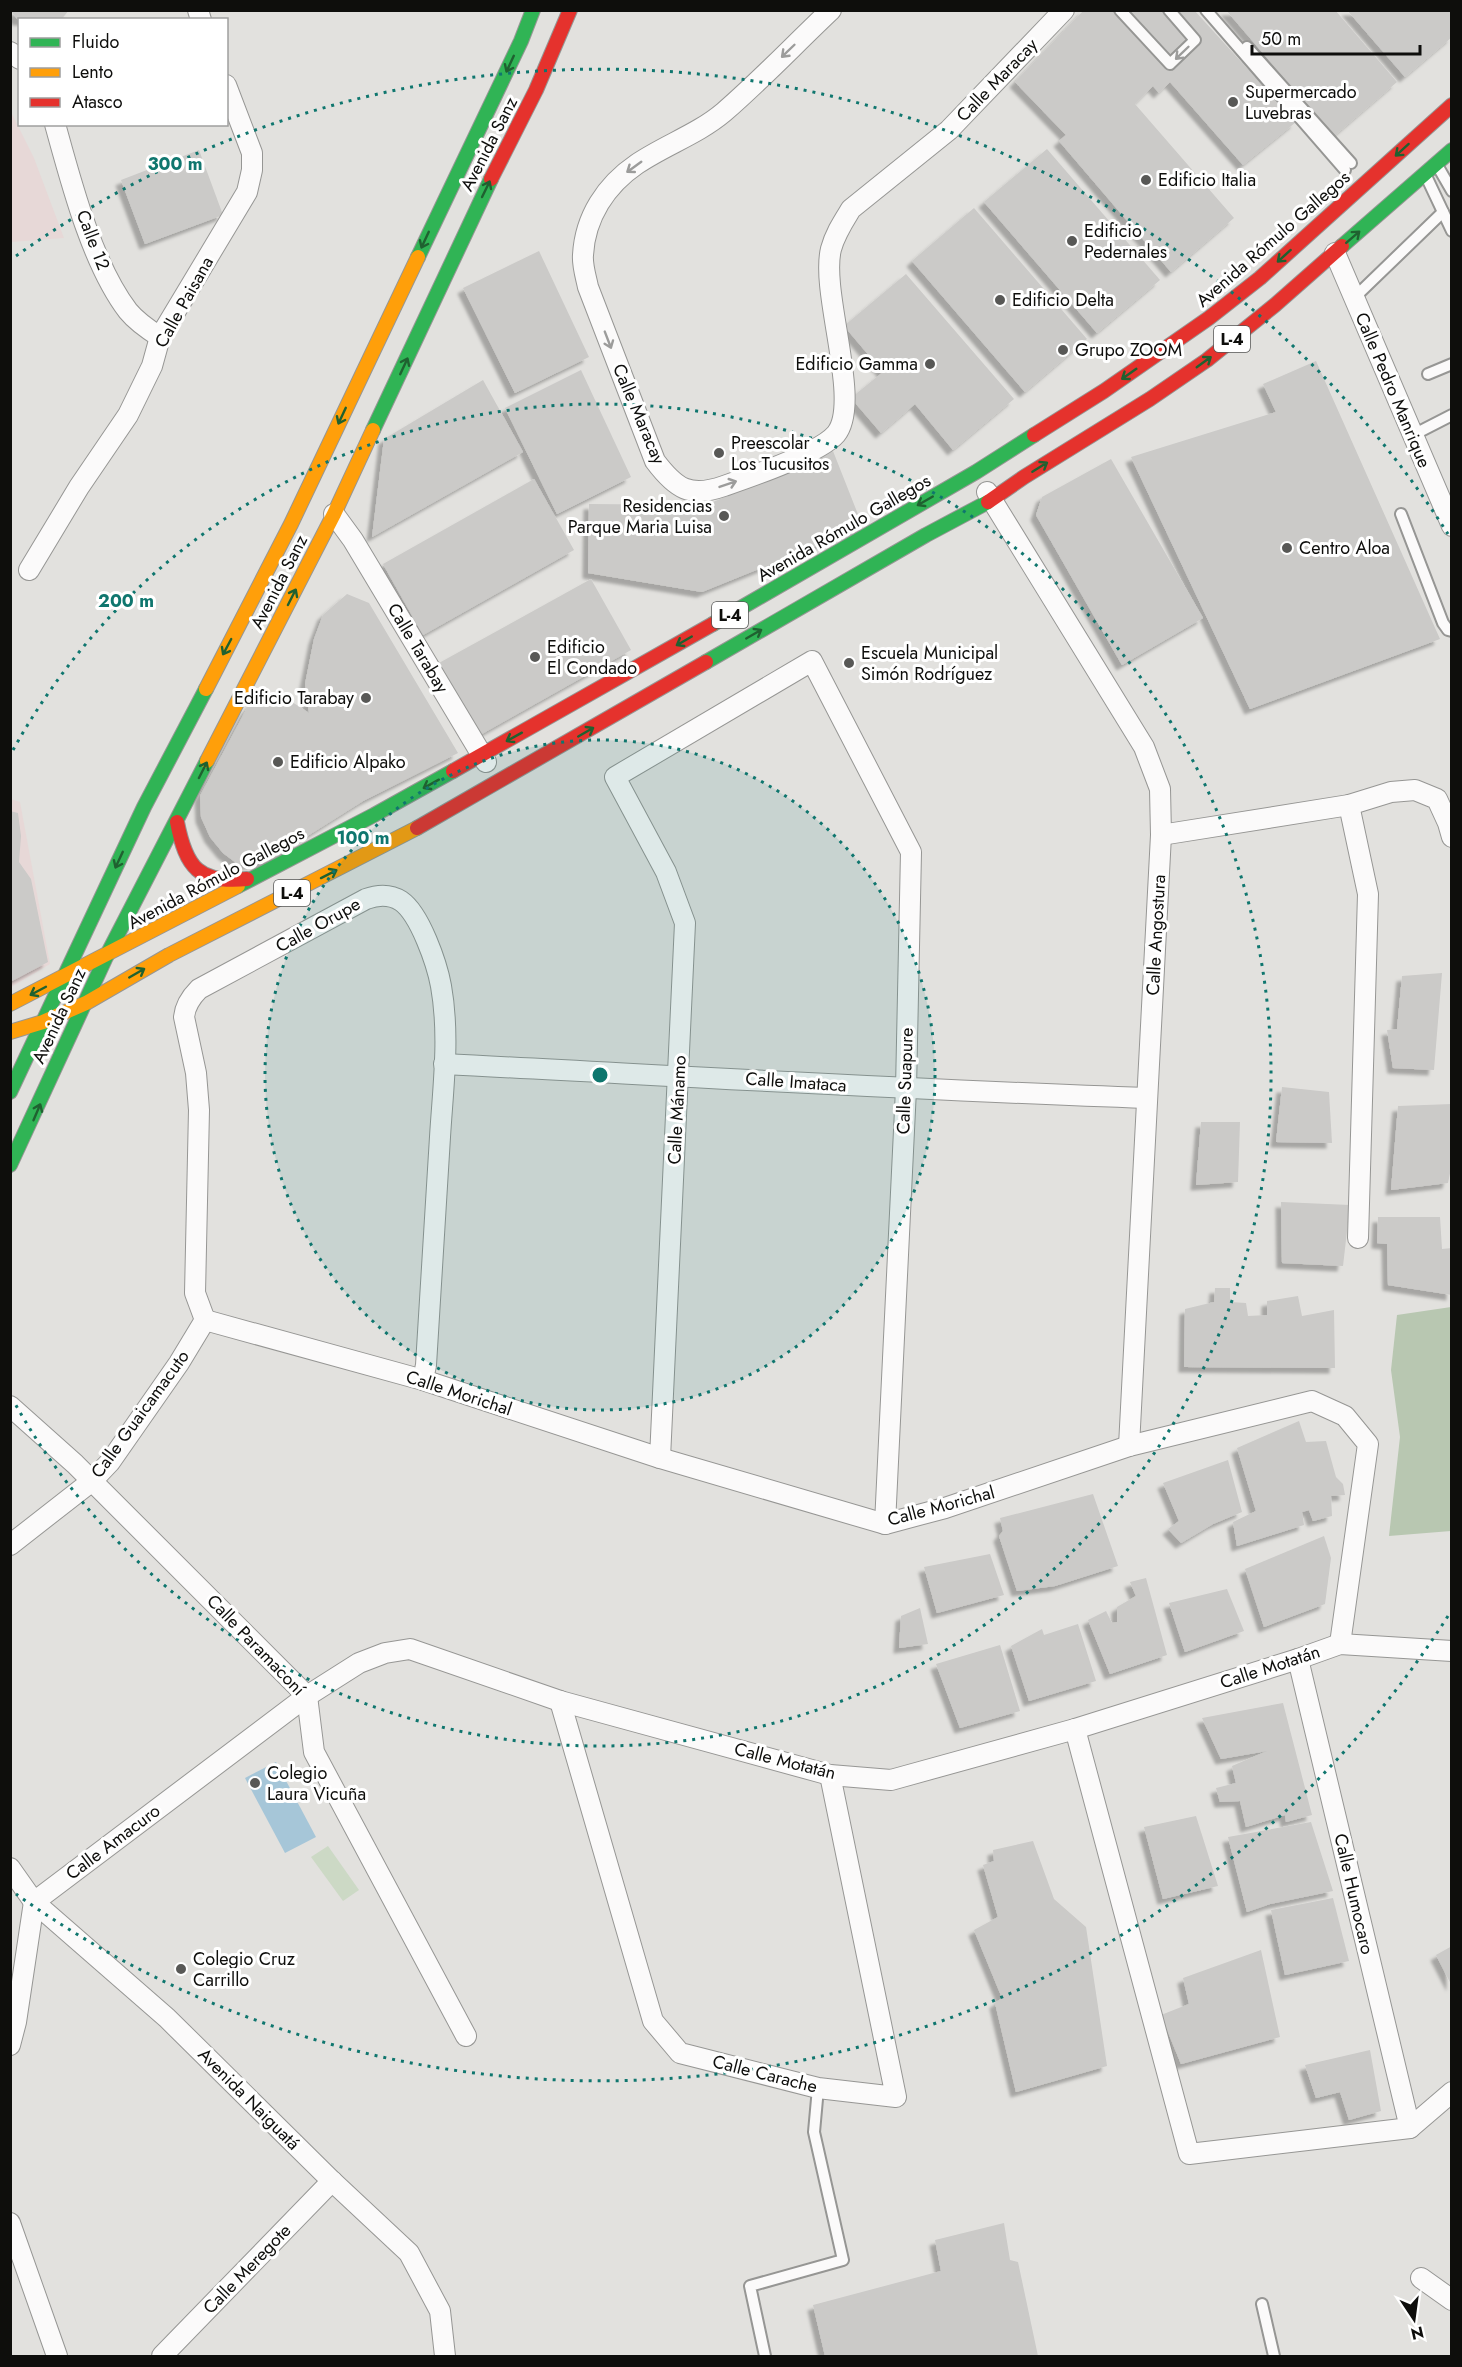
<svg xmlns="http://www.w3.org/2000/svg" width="1462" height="2367" font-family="Jost,sans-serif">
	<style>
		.commercial { fill: #e7d8d7 }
		.green { fill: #ccd9c5 }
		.forest { fill: #b8c7b1 }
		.water { fill: #a6c6d8 }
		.building { fill: #cbcac8; filter: url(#shadow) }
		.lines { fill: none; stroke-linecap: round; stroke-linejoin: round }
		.lane-casing { stroke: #969694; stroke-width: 14 }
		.street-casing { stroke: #969694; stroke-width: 22 }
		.fast-casing { stroke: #969694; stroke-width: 16 }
		.slow-casing { stroke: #969694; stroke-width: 16 }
		.jam-casing { stroke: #969694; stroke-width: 16 }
		.lane { stroke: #fbfafa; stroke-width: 10 }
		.street { stroke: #fbfafa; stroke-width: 20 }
		.fast { stroke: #30b455; stroke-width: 14 }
		.slow { stroke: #ff9f0a; stroke-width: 14 }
		.jam { stroke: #e5322d; stroke-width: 14 }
		.oneway { stroke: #9c9c9b }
		.oneway2 { stroke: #1f6130 }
		.ring { fill: none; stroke: #0f766e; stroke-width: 3; stroke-dasharray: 3 6 }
		.poi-dot { fill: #585856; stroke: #fff; stroke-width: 2 }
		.labels { text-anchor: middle; stroke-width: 6; stroke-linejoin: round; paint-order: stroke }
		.shield { fill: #fff; stroke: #565655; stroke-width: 1.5 }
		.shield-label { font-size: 16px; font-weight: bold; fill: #0e0e0c }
		.street-label { font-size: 18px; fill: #0e0e0c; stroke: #fff }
		.poi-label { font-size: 18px; fill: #0e0e0c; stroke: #fff; text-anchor: start }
		.centre { fill: #0f766e; stroke: #fff; stroke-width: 3 }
		.ring-label { font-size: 18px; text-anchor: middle; font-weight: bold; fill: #0f766e; stroke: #fff; stroke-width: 6; stroke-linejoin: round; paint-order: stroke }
	</style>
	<defs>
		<filter id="shadow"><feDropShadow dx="-5.5" dy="5.5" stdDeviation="1.5" flood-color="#0004"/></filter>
	</defs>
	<rect width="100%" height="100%" fill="#e2e1de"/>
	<g class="commercial">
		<polygon points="10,110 34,158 64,238 11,242"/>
		<polygon points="11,799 20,802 50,964 11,987"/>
	</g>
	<polygon class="green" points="328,1846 359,1890 343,1901 311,1857"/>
	<polygon class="forest" points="1451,1307 1451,1531 1389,1536 1400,1437 1391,1370 1397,1315"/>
	<polygon class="water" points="276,1762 316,1837 285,1853 245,1778"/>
	<g class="building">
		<polygon points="10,10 69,10 61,20 18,20"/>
		<polygon points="1084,10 1194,10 1296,122 1243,165 1170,82 1159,93 1153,86 1135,104 1234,218 1171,272 1059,141 1066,135 1015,82"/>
		<polygon points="1226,10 1335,10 1397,82 1334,136"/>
		<polygon points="1347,10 1452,10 1452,37 1405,77"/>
		<polygon points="1047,149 1160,280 1097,333 984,202"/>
		<polygon points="199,150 223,215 145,244 121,180"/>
		<polygon points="974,208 1087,339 1025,392 912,261"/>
		<polygon points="539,251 589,357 515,393 463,288"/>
		<polygon points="906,274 1014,399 953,450 915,404 881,433 851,398 883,372 844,326"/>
		<polygon points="1316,361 1440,639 1250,709 1131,457 1276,412 1263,384"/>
		<polygon points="581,370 631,477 557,514 505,408"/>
		<polygon points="483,380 523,452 372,537 384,439"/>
		<polygon points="833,451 863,527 702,592 588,573 589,504 706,505"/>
		<polygon points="1111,459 1203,618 1122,665 1036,515 1042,497"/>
		<polygon points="534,479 574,550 423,635 383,564"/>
		<polygon points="591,579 631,650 480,735 439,663"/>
		<polygon points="347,594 369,603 458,753 363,801 266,862 239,865 223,853 210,837 201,817 200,796 246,710 255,700 276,697 289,700 309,713 305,684 314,639 323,615"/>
		<polygon points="10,811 18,813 21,836 19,862 31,879 48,962 10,982"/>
		<polygon points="1442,973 1434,1070 1393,1068 1387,1030 1397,1029 1402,976"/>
		<polygon points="1282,1087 1329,1092 1332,1143 1276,1142"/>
		<polygon points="1452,1104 1452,1163 1448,1183 1391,1190 1398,1106"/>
		<polygon points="1201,1122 1240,1122 1238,1182 1196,1185"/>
		<polygon points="1281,1202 1350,1205 1343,1266 1282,1263"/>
		<polygon points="1378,1217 1440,1217 1442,1249 1452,1248 1452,1295 1388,1285 1387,1244 1377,1243"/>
		<polygon points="1215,1288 1230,1288 1230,1302 1246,1303 1248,1316 1267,1315 1267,1301 1298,1296 1302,1316 1334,1310 1335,1368 1184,1367 1185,1309 1214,1302"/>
		<polygon points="1299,1421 1306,1442 1326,1441 1336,1477 1343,1484 1345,1495 1331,1496 1332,1516 1313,1521 1309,1510 1302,1512 1304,1525 1237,1546 1233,1522 1256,1511 1237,1448"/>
		<polygon points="1228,1460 1242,1512 1213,1524 1181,1543 1168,1529 1179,1521 1163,1483"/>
		<polygon points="1093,1494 1118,1566 1055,1586 1017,1591 999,1536 1003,1531 1000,1518"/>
		<polygon points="1324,1536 1331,1558 1325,1604 1264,1627 1245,1569"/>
		<polygon points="990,1554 1004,1595 937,1613 924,1567"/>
		<polygon points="1146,1578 1167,1655 1110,1674 1088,1620 1106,1611 1112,1623 1117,1622 1117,1607 1136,1596 1130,1582"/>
		<polygon points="1227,1589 1244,1631 1185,1652 1169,1603"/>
		<polygon points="920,1608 928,1644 899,1648 901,1616"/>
		<polygon points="1078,1624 1096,1681 1029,1701 1011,1646 1042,1629 1044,1635"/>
		<polygon points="1000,1645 1020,1711 960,1728 936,1664"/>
		<polygon points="1283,1703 1312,1815 1286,1822 1285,1815 1246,1827 1240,1801 1220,1802 1216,1788 1236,1783 1232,1766 1267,1751 1221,1759 1202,1718"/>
		<polygon points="1196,1816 1218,1886 1163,1899 1144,1827"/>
		<polygon points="1311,1822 1333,1891 1270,1904 1247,1912 1228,1837"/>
		<polygon points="1033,1841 1054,1899 1086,1927 1107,2066 1016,2092 995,2003 1002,1998 974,1930 998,1917 983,1865 994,1861 993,1850"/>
		<polygon points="1333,1898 1349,1961 1285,1975 1271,1910"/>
		<polygon points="1452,1946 1452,1986 1436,1955"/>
		<polygon points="1261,1950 1280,2037 1181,2064 1161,2015 1189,2004 1183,1978"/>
		<polygon points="1370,2050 1381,2111 1349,2120 1340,2092 1316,2098 1305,2065"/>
		<polygon points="1004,2223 1010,2260 1018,2262 1038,2356 825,2356 813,2305 941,2271 935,2240"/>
	</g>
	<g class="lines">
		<defs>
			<g id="lane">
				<polyline points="1120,10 1170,64 1195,40 1169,10"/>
				<polyline points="1206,10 1345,170"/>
				<polyline points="1247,47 1351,163"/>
				<polyline points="1437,165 1452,191"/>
				<polyline points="1426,176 1452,231"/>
				<polyline points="1354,298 1443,212"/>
				<polyline points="1428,374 1452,364"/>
				<polyline points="1413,435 1452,415"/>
				<polyline points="1401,514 1443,623 1448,630 1452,631"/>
				<polyline points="1262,2304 1274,2356"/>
				<polyline points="765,2356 750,2286 843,2260 814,2132 818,2088"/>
			</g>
			<g id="street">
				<polyline points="198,10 201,20"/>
				<path d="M 831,10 C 795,44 761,80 724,112 C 698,134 665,145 637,164 C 606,185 585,217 583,255 C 582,265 586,277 588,287 L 655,461 C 676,489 690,498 724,486 C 750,477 820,453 836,434 C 862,402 820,293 831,249 C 835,234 843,222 851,209 L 949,130 L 1064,10"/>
				<polyline points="10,52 20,59"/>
				<path d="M 55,124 C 71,182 92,264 128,311 C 137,322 149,330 160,337"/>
				<polyline points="1335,253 1452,526"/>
				<polyline points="987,492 1144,747 1160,789 1161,835 1129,1446"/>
				<polyline points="334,514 353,540 486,762"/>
				<polyline points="29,570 79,487 128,415 152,366 160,337 247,192 252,170 252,153 226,85"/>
				<polyline points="1349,805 1368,894 1358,1238"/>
				<polyline points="1161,835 1349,805 1391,792 1415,790 1437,799 1448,823 1452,837"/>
				<path d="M 444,1064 C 679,1076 913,1090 1147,1098"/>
				<polyline points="205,1320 423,1380 660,1458 885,1524 945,1508 1129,1446 1312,1401 1345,1416 1368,1444 1340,1644"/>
				<path d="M 205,1320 L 195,1293 L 199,1110 L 196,1073 L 184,1017 C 185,1006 191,997 199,989 L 366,899 C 377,895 390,894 401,901 C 420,914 437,964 441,986 C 450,1036 443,1087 440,1137 C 435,1213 430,1289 426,1365 L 423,1380"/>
				<polyline points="10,1406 75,1464 307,1696 314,1752 466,2036"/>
				<polyline points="660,1458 685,923 666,872 615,777 812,661 911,852 906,1089 885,1524"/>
				<polyline points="10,1545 92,1481 110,1462 179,1363 205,1320"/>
				<polyline points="1298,1659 1410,2128"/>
				<polyline points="560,1701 653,2021 680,2053 818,2088 896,2097 830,1775"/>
				<polyline points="1075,1729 1189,2154 1410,2128 1452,2092"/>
				<polyline points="10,1868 34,1902 167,2018 332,2181 409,2253 440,2311 445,2356"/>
				<polyline points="10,2045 16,2022 34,1902 307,1696 359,1663 385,1653 410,1649 560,1701 830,1775 891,1780 1075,1729 1298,1659 1340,1644 1452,1651"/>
				<polyline points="10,2223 57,2356"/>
				<polyline points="1421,2278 1452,2300"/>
				<polyline points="162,2356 332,2181"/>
			</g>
			<g id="fast">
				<polyline points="1342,246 1452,150"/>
				<polyline points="418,257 521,41 533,10"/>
				<polyline points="373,430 491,179"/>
				<polyline points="713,624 976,472 1034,435"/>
				<polyline points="706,662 926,535 988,502"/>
				<polyline points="238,886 374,815 453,771"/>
				<polyline points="10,1092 144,807 206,689"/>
				<polyline points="10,1165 106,957 207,761"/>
			</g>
			<g id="slow">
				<polyline points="206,689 291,524 418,257"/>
				<polyline points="207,761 334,514 373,430"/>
				<polyline points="10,1004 238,886"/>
				<polyline points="10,1032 43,1022 86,1003 169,955 417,828"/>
			</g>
			<g id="jam">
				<polyline points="491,179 536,90 570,10"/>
				<polyline points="1034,435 1104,391 1209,318 1260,278 1452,105"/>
				<polyline points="988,502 1024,477 1150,399 1207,360 1275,305 1342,246"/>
				<polyline points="453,771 713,624"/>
				<path d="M 177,822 C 186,868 199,884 247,879"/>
				<polyline points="417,828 706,662"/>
			</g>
		</defs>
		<use href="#lane" class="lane-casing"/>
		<use href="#street" class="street-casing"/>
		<use href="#fast" class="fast-casing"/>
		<use href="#slow" class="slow-casing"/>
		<use href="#jam" class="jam-casing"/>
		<use href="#lane" class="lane"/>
		<use href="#street" class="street"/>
		<use href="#fast" class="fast"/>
		<use href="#slow" class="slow"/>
		<use href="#jam" class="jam"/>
	</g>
	<defs><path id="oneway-shaft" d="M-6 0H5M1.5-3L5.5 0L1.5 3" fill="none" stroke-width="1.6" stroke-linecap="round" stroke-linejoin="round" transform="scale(1.5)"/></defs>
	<g class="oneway">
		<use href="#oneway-shaft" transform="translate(788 51) rotate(136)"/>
		<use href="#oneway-shaft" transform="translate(1182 53) rotate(136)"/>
		<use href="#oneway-shaft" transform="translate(634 167) rotate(144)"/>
		<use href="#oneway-shaft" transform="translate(608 340) rotate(69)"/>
		<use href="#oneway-shaft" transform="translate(728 484) rotate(-19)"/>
	</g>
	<g class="oneway2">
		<use href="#oneway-shaft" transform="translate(510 64) rotate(115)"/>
		<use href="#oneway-shaft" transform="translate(1402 150) rotate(138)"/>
		<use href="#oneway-shaft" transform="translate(486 189) rotate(-64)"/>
		<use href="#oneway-shaft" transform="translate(1353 237) rotate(-41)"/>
		<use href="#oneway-shaft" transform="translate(425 240) rotate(115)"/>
		<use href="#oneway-shaft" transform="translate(1284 256) rotate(138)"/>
		<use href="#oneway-shaft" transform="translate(1204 362) rotate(-36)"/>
		<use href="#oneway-shaft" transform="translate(404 366) rotate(-65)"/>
		<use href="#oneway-shaft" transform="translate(1129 374) rotate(145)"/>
		<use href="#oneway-shaft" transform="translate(342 416) rotate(115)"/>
		<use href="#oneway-shaft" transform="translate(1040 467) rotate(-32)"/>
		<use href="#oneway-shaft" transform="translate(925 501) rotate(150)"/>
		<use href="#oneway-shaft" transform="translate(292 597) rotate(-63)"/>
		<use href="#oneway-shaft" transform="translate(754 634) rotate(-30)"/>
		<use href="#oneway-shaft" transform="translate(684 641) rotate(150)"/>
		<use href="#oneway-shaft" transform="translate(227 647) rotate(118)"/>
		<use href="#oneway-shaft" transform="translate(586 732) rotate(-30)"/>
		<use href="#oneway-shaft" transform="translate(514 737) rotate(151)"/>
		<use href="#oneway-shaft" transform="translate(203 770) rotate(-63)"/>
		<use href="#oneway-shaft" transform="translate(431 784) rotate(151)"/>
		<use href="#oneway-shaft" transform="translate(119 860) rotate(115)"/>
		<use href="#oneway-shaft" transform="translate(329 874) rotate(-27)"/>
		<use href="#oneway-shaft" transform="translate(137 973) rotate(-30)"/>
		<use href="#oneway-shaft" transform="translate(38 991) rotate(152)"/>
		<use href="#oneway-shaft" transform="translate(37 1112) rotate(-67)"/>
	</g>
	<circle cx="600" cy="1075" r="335" fill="#0f766e" fill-opacity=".12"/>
	<g class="ring">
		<circle cx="600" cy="1075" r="335"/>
		<path d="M13 750A671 671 0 1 1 13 1400"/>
		<path d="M1448 1616A1006 1006 0 0 1 16 1894M16 256A1006 1006 0 0 1 1448 534"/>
	</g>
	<g class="poi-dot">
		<circle cx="1233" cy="102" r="6"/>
		<circle cx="1146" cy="180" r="6"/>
		<circle cx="1072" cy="241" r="6"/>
		<circle cx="1000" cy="300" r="6"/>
		<circle cx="1063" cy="350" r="6"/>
		<circle cx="930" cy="364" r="6"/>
		<circle cx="719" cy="453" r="6"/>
		<circle cx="724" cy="516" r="6"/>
		<circle cx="1287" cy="548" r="6"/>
		<circle cx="535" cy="657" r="6"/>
		<circle cx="849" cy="663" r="6"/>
		<circle cx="366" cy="698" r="6"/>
		<circle cx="278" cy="762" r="6"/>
		<circle cx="255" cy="1783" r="6"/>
		<circle cx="181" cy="1969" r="6"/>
	</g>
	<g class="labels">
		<g class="shield">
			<rect x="1214" y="326" width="36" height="26" rx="4.5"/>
			<rect x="712" y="602" width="36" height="26" rx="4.5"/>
			<rect x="274" y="880" width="36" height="26" rx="4.5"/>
		</g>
		<g class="shield-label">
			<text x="1232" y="345">L-4</text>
			<text x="730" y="621">L-4</text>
			<text x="292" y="899">L-4</text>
		</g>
		<g class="street-label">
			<text transform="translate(997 80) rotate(-46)" y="6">Calle Maracay</text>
			<text transform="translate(489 144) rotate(-63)" y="6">Avenida Sanz</text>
			<text transform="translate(1273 239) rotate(-41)" y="6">Avenida Rómulo Gallegos</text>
			<text transform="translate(93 240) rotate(69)" y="6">Calle 12</text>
			<text transform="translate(184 302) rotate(-61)" y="6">Calle Paisana</text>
			<text transform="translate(1393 390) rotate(67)" y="6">Calle Pedro Manrique</text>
			<text transform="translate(639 414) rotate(67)" y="6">Calle Maracay</text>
			<text transform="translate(844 528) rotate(-30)" y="6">Avenida Rómulo Gallegos</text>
			<text transform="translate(279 582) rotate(-63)" y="6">Avenida Sanz</text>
			<text transform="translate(418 648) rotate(59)" y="6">Calle Tarabay</text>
			<text transform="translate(216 878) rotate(-28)" y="6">Avenida Rómulo Gallegos</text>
			<text transform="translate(318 925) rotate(-29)" y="6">Calle Orupe</text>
			<text transform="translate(1156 935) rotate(-87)" y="6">Calle Angostura</text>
			<text transform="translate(59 1016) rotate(-65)" y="6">Avenida Sanz</text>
			<text transform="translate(905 1081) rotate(-88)" y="6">Calle Suapure</text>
			<text transform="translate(796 1082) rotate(4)" y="6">Calle Imataca</text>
			<text transform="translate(677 1110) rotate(-87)" y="6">Calle Mánamo</text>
			<text transform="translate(459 1393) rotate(18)" y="6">Calle Morichal</text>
			<text transform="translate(140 1414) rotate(-54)" y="6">Calle Guaicamacuto</text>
			<text transform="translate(941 1506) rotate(-15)" y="6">Calle Morichal</text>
			<text transform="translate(256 1645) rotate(46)" y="6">Calle Paramaconí</text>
			<text transform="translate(1270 1667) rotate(-18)" y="6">Calle Motatán</text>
			<text transform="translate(785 1761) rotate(14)" y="6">Calle Motatán</text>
			<text transform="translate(113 1842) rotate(-37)" y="6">Calle Amacuro</text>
			<text transform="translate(1354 1894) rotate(77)" y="6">Calle Humocaro</text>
			<text transform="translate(765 2074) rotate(14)" y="6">Calle Carache</text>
			<text transform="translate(249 2099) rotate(45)" y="6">Avenida Naiguatá</text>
			<text transform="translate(247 2269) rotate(-46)" y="6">Calle Meregote</text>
		</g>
		<g class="poi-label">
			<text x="1245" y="98">Supermercado<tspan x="1245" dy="21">Luvebras</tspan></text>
			<text x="1158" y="186">Edificio Italia</text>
			<text x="1084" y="237">Edificio<tspan x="1084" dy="21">Pedernales</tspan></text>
			<text x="1012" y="306">Edificio Delta</text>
			<text x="1075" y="356">Grupo ZOOM</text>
			<text x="918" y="370" text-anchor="end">Edificio Gamma</text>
			<text x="731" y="449">Preescolar<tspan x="731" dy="21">Los Tucusitos</tspan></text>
			<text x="712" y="512" text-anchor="end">Residencias<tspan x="712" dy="21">Parque Maria Luisa</tspan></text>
			<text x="1299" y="554">Centro Aloa</text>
			<text x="547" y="653">Edificio<tspan x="547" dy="21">El Condado</tspan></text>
			<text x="861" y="659">Escuela Municipal<tspan x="861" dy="21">Simón Rodríguez</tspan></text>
			<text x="354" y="704" text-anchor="end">Edificio Tarabay</text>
			<text x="290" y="768">Edificio Alpako</text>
			<text x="267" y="1779">Colegio<tspan x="267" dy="21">Laura Vicuña</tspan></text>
			<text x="193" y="1965">Colegio Cruz<tspan x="193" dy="21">Carrillo</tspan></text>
		</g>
	</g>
	<circle cx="600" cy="1075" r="9" class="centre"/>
	<g class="ring-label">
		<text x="175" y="170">300 m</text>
		<text x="126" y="607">200 m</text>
		<text x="363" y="844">100 m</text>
	</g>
	<rect width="1462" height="2367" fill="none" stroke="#0e0e0c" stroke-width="24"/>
	<rect x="18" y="18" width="210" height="108" fill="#ffffff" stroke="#9f9f9e" stroke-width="1.5"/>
	<rect x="30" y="38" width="30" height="9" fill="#30b455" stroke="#9f9f9e" stroke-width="1.5"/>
	<text x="72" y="48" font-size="18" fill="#0e0e0c">Fluido</text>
	<rect x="30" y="68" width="30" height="9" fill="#ff9f0a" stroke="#9f9f9e" stroke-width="1.5"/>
	<text x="72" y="78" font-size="18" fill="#0e0e0c">Lento</text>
	<rect x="30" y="98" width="30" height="9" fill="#e5322d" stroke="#9f9f9e" stroke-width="1.5"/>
	<text x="72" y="108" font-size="18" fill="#0e0e0c">Atasco</text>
	<g transform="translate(1414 2319) rotate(167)" stroke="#ffffff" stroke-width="4.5" paint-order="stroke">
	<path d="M0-4.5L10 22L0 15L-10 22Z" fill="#0e0e0c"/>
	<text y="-9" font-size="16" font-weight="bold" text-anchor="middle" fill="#0e0e0c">N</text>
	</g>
	<path d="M1252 45v9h168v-9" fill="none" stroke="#0e0e0c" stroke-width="3"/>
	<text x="1261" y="45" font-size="18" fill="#0e0e0c" stroke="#ffffff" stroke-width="4.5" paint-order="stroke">50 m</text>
</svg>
